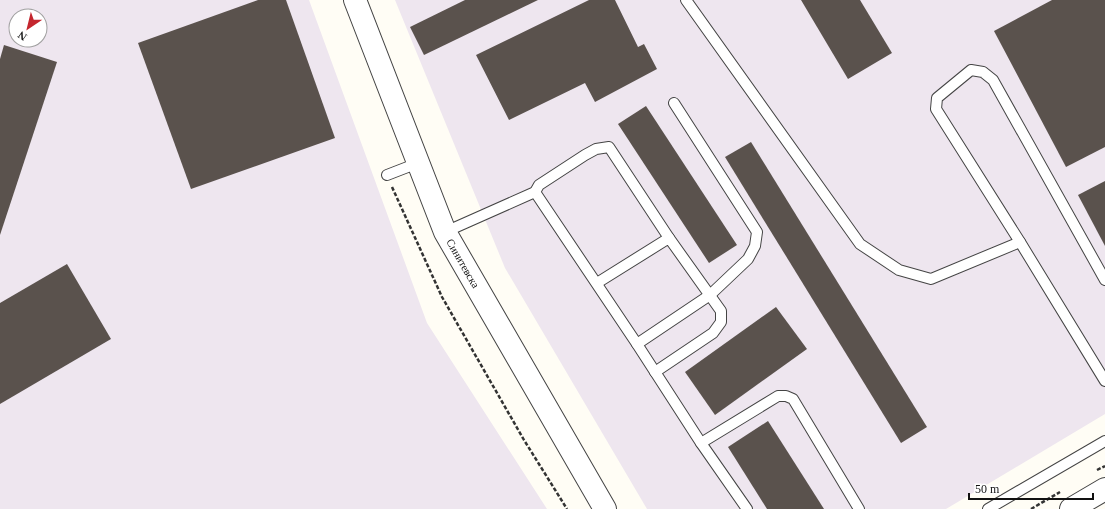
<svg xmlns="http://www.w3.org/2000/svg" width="1105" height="509" font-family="Georgia,serif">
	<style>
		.industrial { fill: #eee6ef; fill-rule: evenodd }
		.building { fill: #5a524d }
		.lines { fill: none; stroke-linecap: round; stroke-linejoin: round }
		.service-casing { stroke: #444; stroke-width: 12 }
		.tertiary-casing { stroke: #444; stroke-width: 24 }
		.path { stroke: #333; stroke-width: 2.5; stroke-dasharray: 4 2; stroke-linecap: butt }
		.service { stroke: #fff; stroke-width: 10 }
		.tertiary { stroke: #fff; stroke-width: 22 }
		.labels { text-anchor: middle; stroke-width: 4; stroke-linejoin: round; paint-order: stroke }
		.street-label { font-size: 11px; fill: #111; stroke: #fff }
	</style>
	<rect width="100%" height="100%" fill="#fffdf5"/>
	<g class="industrial">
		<path d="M 0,0 L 309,0 L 427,323 L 547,509 L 0,509 ZM 16,16 L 40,16 L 40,40 L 16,40 Z"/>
		<polygon points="395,0 1105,0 1105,414 946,509 647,509 505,268"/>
	</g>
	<g class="building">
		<polygon points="258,0 286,0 335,138 191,189 138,43"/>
		<polygon points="465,0 538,0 424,55 410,27"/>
		<polygon points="589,0 615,0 638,47 644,44 657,69 595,102 585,83 509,120 476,55"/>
		<polygon points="801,0 860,0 892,53 848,79"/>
		<polygon points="1052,0 1105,0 1105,147 1066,167 994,31"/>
		<polygon points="4,45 57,62 0,235 0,59"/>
		<polygon points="646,106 737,245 709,263 618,124"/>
		<polygon points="751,142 927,427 901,443 725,157"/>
		<polygon points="1105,181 1105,246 1078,195"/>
		<polygon points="67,264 111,339 0,404 0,303"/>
		<polygon points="776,307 807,349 715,415 685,372"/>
		<polygon points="768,421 824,509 767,509 728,447"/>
	</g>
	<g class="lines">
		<defs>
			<g id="service">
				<polyline points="686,0 860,244 899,270 931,279 1020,242"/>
				<polyline points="387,175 418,163"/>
				<polyline points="535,192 637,344 701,443 747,509"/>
				<polyline points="445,232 535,192 539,185 585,155 596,149 609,147 669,238"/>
				<polyline points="1105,280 993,80 983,72 971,70 937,98 936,109 1020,242 1105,381"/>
				<polyline points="597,283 669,238 721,311 721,322 713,333 655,372"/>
				<polyline points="637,344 710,295 748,259 755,246 757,232 674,103"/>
				<polyline points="701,443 778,396 786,396 793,399 859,509"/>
				<polyline points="988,509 1105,441"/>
			</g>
			<g id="tertiary">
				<path id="s1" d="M 355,0 L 445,232 L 605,509"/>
				<polyline points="1071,509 1105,489"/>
			</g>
		</defs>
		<use href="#service" class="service-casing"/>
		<use href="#tertiary" class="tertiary-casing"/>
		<g class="path">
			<polyline points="392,187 442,297 524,440 567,509"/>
			<polyline points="1097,470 1105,466"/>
			<polyline points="1031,509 1060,492"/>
		</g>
		<use href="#service" class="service"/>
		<use href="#tertiary" class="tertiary"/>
	</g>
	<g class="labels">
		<g class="street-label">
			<text dy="4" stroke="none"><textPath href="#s1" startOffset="285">Синитевска</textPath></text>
		</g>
	</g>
	<g transform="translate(28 28) rotate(215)"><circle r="19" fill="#ffffff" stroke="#a0a0a0"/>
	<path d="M0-3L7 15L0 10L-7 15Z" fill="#c4262e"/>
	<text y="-6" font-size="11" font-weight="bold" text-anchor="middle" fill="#111111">N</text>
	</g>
	<path d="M969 493v6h124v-6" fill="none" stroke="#111111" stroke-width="2"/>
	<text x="975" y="493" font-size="12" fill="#111111" stroke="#ffffff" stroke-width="3" paint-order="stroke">50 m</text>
</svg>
